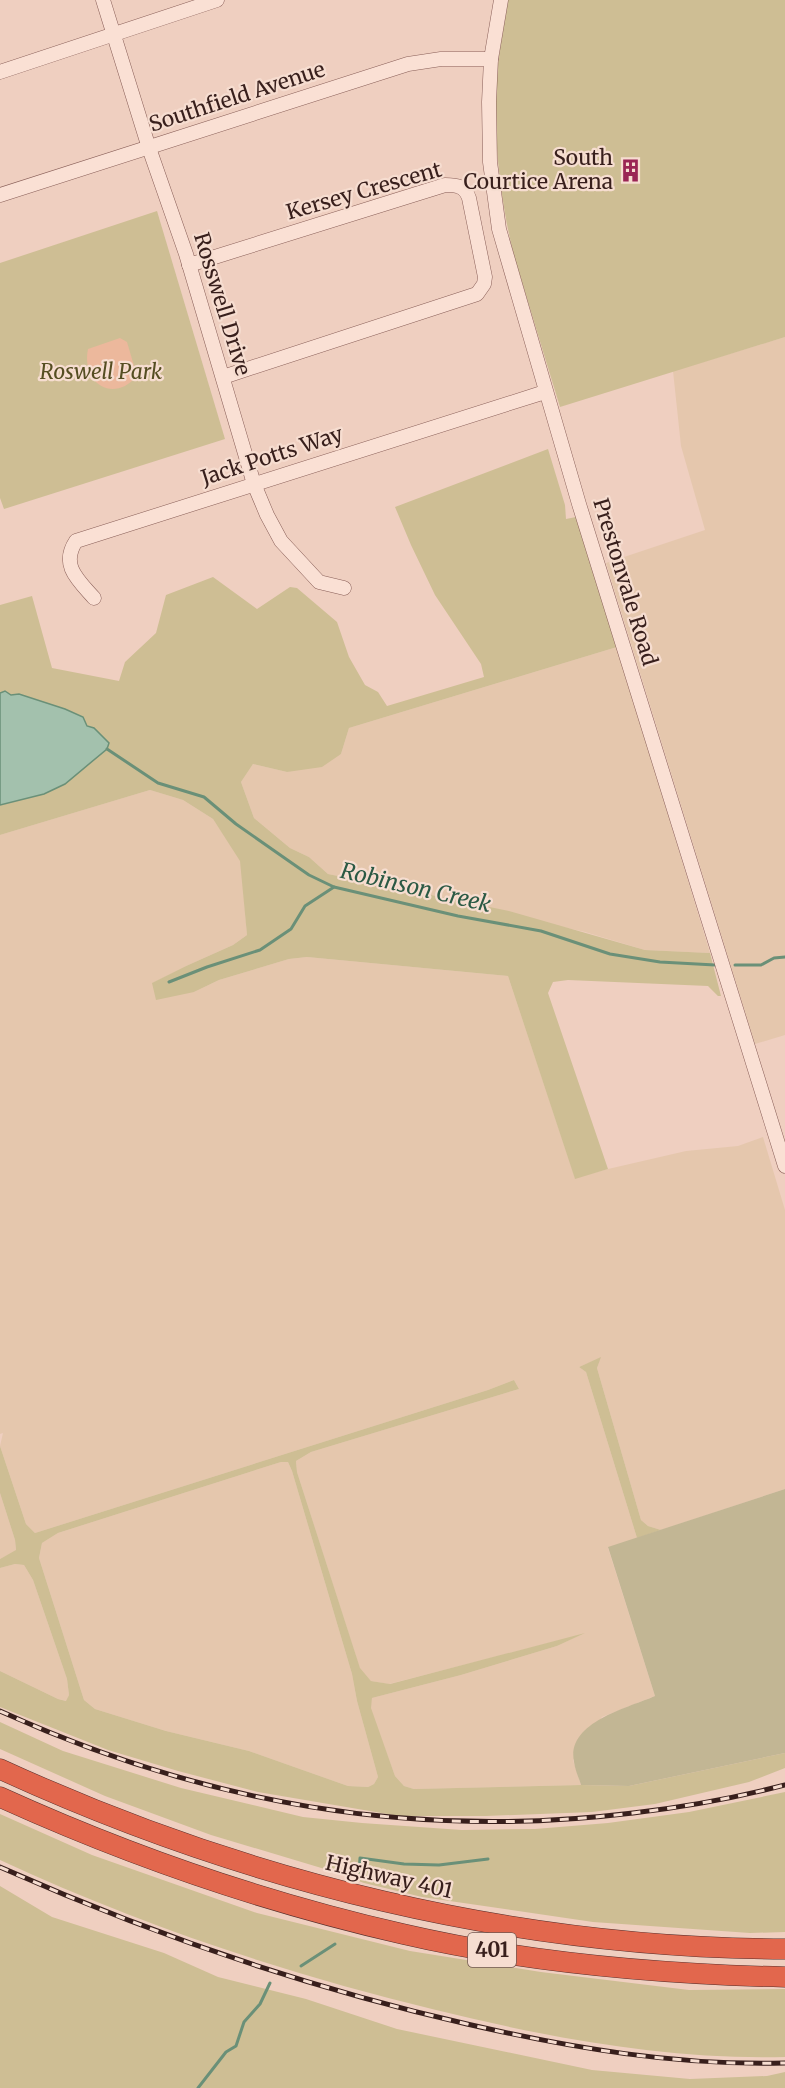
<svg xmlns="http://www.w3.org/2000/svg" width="785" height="2088" font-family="Merriweather,serif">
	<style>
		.farmland { fill: #e5c7ad }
		.green { fill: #cebe94; fill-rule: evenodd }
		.sand { fill: #ecb89c }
		.cemetery { fill: #c2b694 }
		.water { fill: #a3c1ad; stroke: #6a9078; stroke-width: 1.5 }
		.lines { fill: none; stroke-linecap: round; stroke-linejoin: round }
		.stream { stroke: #6a9078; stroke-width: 3 }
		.minor-casing { stroke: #895f58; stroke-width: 15 }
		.highway-casing { stroke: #572f2c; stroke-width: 21 }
		.minor { stroke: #fae0d4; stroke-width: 14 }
		.highway { stroke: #e2674d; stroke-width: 20 }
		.rail-casing { stroke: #381f1c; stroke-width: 5 }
		.rail { stroke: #f6ddd0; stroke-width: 3; stroke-dasharray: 9; stroke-linecap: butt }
		.labels { text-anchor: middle; stroke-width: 4.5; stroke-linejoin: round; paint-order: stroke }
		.shield { fill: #f6ddd0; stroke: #715852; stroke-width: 1.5 }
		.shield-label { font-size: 20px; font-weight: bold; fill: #381f1c }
		.street-label { font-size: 21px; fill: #381f1c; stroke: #f6ddd0 }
		.poi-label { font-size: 21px; fill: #381f1c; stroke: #f6ddd0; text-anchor: end }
		.park-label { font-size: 21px; font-style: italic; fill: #554e22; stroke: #f6ddd0 }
		.water-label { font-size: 22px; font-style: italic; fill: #2b5944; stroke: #f6ddd0 }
	</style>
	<rect width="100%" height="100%" fill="#efcfc0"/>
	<g class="farmland">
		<polygon points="785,337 785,1035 755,1044 606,563 705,530 681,446 673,371"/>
		<polygon points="617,647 710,953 645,950 585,932 328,874 309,857 290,848 254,818 241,782 253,764 287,772 341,754 349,728"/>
		<polygon points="150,790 183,800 213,819 241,861 247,935 233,945 186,966 153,983 194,992 219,980 289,959 307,957 508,976 575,1178 608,1169 686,1151 738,1146 763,1137 785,1210 785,1489 661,1530 648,1526 641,1520 597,1368 600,1358 579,1367 586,1372 637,1538 608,1548 655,1696 602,1717 573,1760 581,1785 414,1789 404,1786 395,1776 370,1708 372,1698 461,1675 557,1646 580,1635 389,1684 371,1681 360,1669 297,1472 296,1461 311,1452 519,1389 514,1380 488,1390 35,1533 26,1524 0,1446 3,1433 0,1434 0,835"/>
		<polygon points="281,1462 288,1462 292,1471 352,1674 357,1701 378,1777 374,1784 368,1787 348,1786 249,1751 166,1731 95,1709 84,1700 39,1558 42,1543 58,1533"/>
		<polygon points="0,1493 15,1540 16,1551 0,1559"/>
		<polygon points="15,1564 24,1565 33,1580 67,1679 69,1695 67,1701 58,1699 0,1671 0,1568"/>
	</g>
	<g class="green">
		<path d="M 508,0 L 785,0 L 785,337 L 560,407 L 514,256 C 501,203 494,147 496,91 C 497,61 503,30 508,0 Z"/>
		<polygon points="157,211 225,439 4,509 0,498 0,263"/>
		<polygon points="548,449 565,505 566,519 576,517 617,647 349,728 341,754 322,767 287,772 253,764 241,782 254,818 290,848 309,857 328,874 509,911 645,950 710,953 721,996 718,996 708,986 568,980 553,982 548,993 608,1169 575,1179 508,976 307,957 289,959 219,980 194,992 156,1000 152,983 186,966 233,945 247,935 240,861 213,819 183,800 150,790 0,835 0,605 32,596 52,668 119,681 125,662 156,633 166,595 213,577 257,609 290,587 297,588 337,622 349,657 365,685 378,692 387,706 484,677 481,664 435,595 411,545 395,507"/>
		<polygon points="601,1357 597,1368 641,1520 648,1526 661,1530 637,1538 586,1372 579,1367"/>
		<path d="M 514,1380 L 519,1389 L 311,1452 L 296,1461 L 297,1472 L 360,1668 L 371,1681 L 390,1684 L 585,1633 L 557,1646 L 461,1675 L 372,1698 L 371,1708 L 395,1776 L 404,1786 L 414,1789 L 581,1785 L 629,1786 L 785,1753 L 785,1768 L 749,1782 L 655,1804 L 592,1812 L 486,1816 L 399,1816 L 258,1792 L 178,1771 L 108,1750 L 0,1707 L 0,1671 L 58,1699 L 66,1701 L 69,1695 L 67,1679 L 33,1580 L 24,1565 L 15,1564 L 0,1568 L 0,1559 L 16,1550 L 15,1540 L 0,1493 L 0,1446 L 26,1524 L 35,1533 L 488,1390 ZM 281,1462 L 288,1462 L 292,1471 L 352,1674 L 357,1701 L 378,1777 L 374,1784 L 368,1787 L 348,1786 L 249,1751 L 166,1731 L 95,1709 L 84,1700 L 39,1558 L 42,1543 L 58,1533 Z"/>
		<polygon points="0,1722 63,1751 181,1788 303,1817 362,1823 462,1830 535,1829 608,1823 689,1812 785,1792 785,1932 750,1933 593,1922 422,1897 364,1883 328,1870 211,1835 105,1796 0,1749"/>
		<path d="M 0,1814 L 92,1855 L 257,1913 L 410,1951 L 541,1972 L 689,1990 L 785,1989 L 785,2057 C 667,2060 550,2038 436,2010 C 287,1974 140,1925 0,1860 Z"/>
		<polygon points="0,1886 52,1917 164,1953 218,1977 306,1999 397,2029 592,2070 690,2079 767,2076 785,2072 785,2088 0,2088"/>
	</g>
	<path class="sand" d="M 120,338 L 127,342 L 137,376 C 113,404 81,383 88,349 Z"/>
	<path class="cemetery" d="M 785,1489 L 785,1753 L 629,1786 L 581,1785 C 579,1778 575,1770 574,1762 C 566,1722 628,1708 655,1696 L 608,1547 Z"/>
	<polygon class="water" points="5,691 11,695 19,694 65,709 83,717 87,726 94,728 109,743 107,749 65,784 44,794 0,805 0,693"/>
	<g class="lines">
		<g class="stream">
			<polyline points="107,749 158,783 204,797 236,824 286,859 309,875 334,887 458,916 541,931 610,954 660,962 715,965"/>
			<polyline points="735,965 761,965 774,958 785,957"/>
			<polyline points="169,982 207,967 260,950 291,929 305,906 334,887"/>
			<polyline points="359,1872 360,1858 404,1864 439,1865 488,1859"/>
			<polyline points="301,1966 335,1944"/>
			<polyline points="198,2088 226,2052 236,2046 244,2022 260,2004 270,1983"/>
		</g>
		<defs>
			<g id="minor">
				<polyline points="103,0 149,148 186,254 254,484 267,515 281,541 319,582 344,588"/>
				<polyline points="501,0 491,59 489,102 490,162 499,229 579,504 785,1166"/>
				<polyline points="0,72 217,0"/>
				<polyline points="0,195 408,64 441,59 491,59"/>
				<path d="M 189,265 L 445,185 C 457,185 465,186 469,198 L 485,277 L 484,284 L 477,294 L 223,377"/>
				<path d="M 94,598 C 78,580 60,565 76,541 L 545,392"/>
			</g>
			<g id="highway">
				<path d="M 0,1769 C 246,1882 513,1948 785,1949"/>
				<path d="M 0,1797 C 130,1856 263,1902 403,1934 C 528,1963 657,1974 785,1977"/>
			</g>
		</defs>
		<use href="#minor" class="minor-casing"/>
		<use href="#highway" class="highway-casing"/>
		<use href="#minor" class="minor"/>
		<use href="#highway" class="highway"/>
		<defs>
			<g id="rail">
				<path d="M 0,1711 C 203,1803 411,1840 633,1813 C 684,1807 735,1798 785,1785"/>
				<path d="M 0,1867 C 151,1934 306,1987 467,2024 C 571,2048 678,2066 785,2063"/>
			</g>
		</defs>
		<use href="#rail" class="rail-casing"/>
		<use href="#rail" class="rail"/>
	</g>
	<defs>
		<symbol id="building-bare" viewBox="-9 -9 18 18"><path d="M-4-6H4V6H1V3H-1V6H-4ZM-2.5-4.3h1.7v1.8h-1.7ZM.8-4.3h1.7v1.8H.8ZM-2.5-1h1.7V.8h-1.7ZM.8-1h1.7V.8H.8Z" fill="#9a2554" stroke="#f6ddd0" stroke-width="2.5" paint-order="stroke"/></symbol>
	</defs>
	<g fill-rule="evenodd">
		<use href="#building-bare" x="614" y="154" width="33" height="33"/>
	</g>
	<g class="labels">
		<rect class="shield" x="468" y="1933" width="48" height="34" rx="4.5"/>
		<g class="shield-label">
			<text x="492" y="1957">401</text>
		</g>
		<g class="street-label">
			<text transform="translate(237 97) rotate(-18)" y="7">Southfield Avenue</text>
			<text transform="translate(364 191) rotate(-16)" y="7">Kersey Crescent</text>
			<text transform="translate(222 304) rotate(73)" y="7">Rosswell Drive</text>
			<text transform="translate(272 456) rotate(-18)" y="7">Jack Potts Way</text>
			<text transform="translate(625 582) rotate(73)" y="7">Prestonvale Road</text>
			<text transform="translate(389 1877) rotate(13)" y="7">Highway 401</text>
		</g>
		<g class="poi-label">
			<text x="613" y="165">South<tspan x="613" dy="24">Courtice Arena</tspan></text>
		</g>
		<g class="park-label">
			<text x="101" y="379">Roswell Park</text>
		</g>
		<g class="water-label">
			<text transform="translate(416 887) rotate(13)" y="8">Robinson Creek</text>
		</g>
	</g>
</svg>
